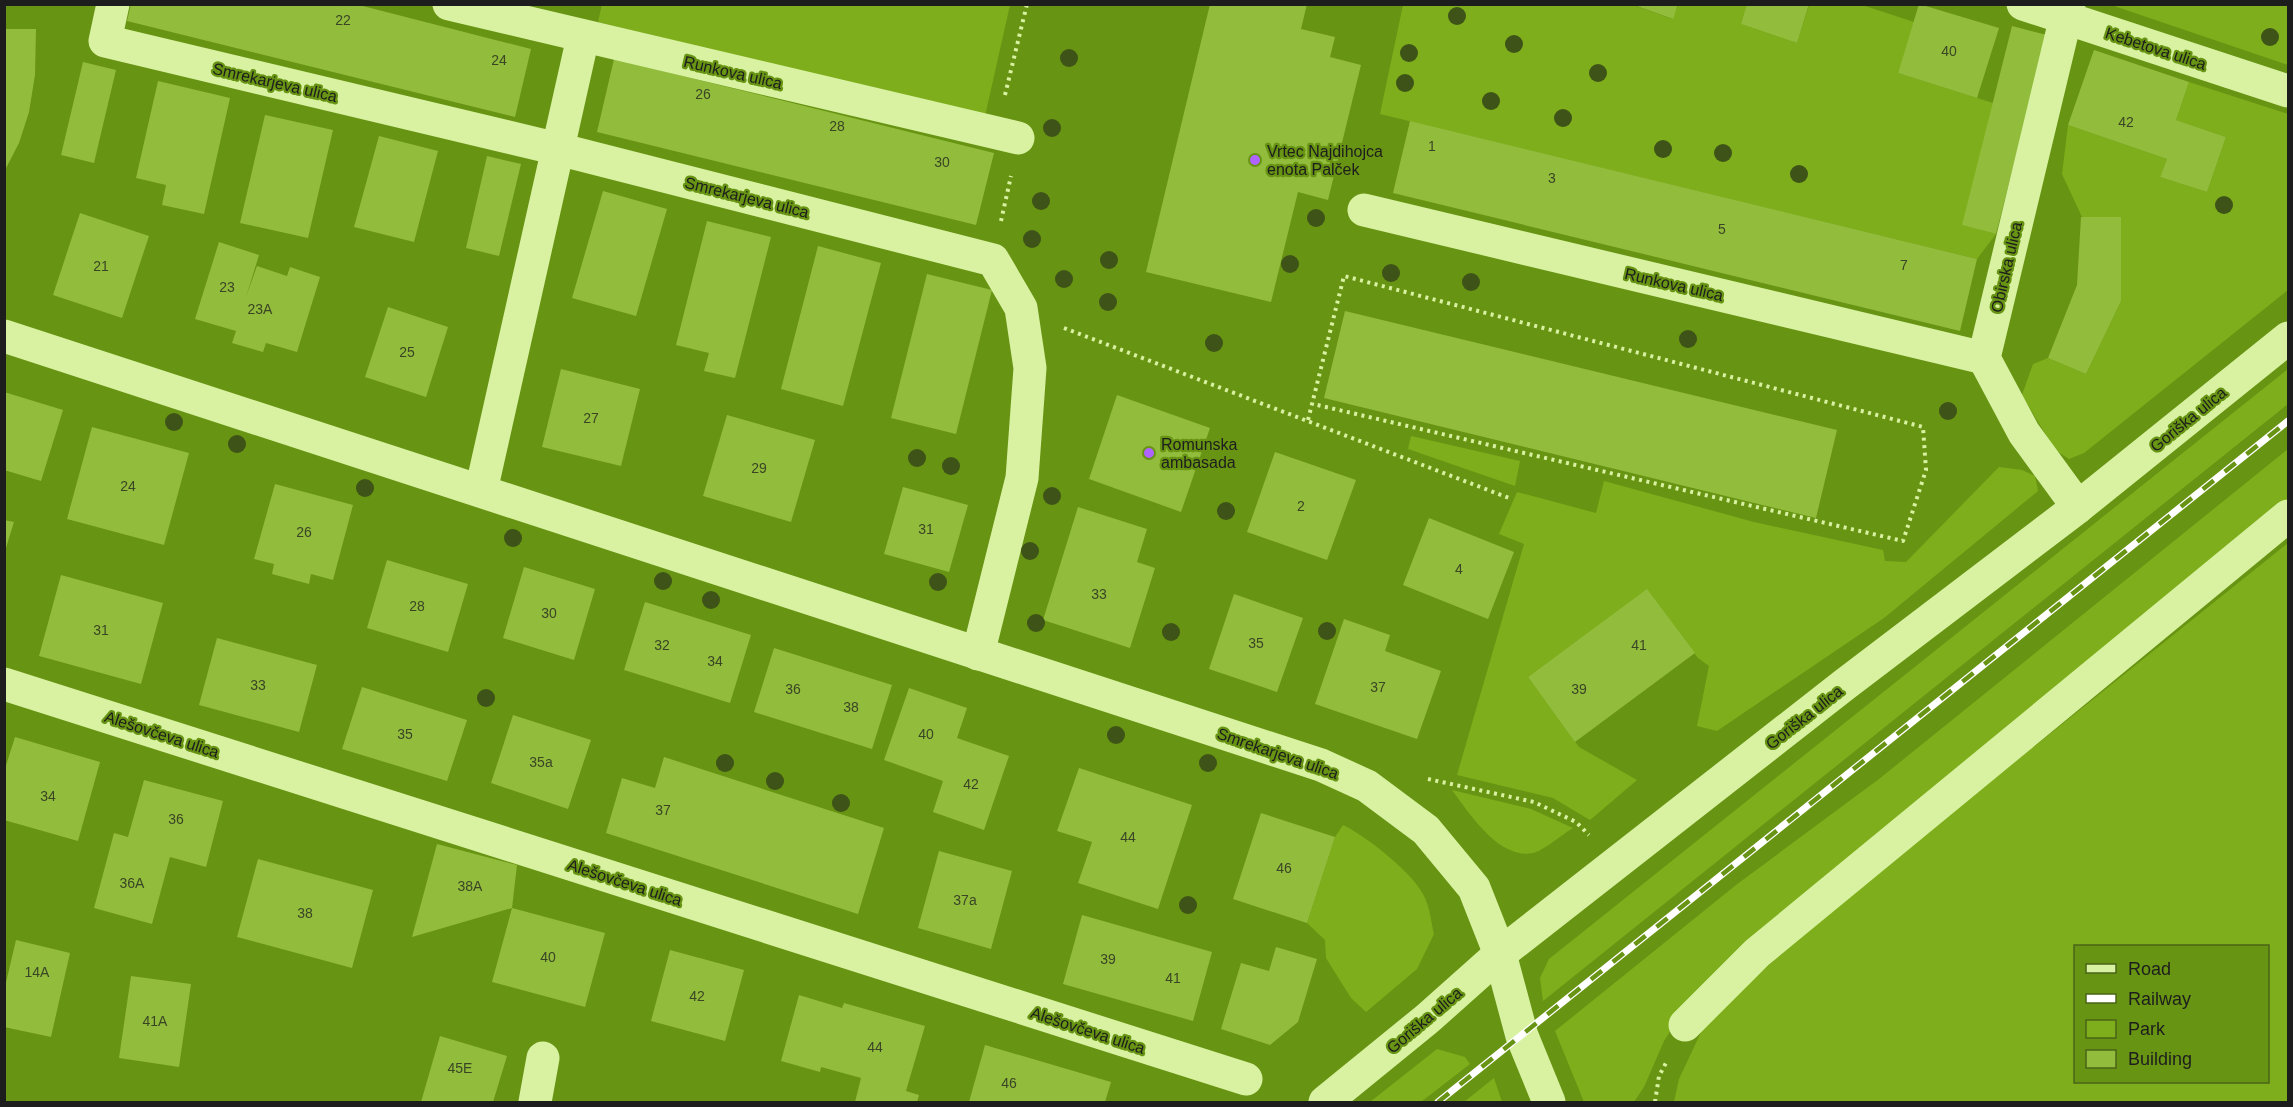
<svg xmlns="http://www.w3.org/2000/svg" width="2293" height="1107" font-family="Arial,sans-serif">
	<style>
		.green { fill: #7eae1b; fill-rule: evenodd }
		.building { fill: #92bc3c }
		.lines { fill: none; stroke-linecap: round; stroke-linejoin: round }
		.path { stroke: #d8f2a2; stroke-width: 4; stroke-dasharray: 3 4.5; stroke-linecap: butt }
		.minor { stroke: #d8f2a2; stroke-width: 33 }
		.rail-casing { stroke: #fff; stroke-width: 7 }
		.rail { stroke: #689413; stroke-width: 4.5; stroke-dasharray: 14; stroke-linecap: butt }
		.tree { fill: #3e5317 }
		.poi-dot { fill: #af63ff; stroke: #689413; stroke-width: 2 }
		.labels { text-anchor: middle; stroke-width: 4.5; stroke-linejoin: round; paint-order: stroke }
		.number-label { font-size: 14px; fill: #3a4525 }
		.street-label { font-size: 16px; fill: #1d1d1d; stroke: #689413 }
		.poi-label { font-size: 16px; fill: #1d1d1d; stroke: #689413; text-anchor: start }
	</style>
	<rect width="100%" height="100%" fill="#689413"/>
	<g class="green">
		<polygon points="602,4 1010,5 985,116 598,22"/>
		<polygon points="1630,4 1672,19 1678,5 1747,5 1741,24 1797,43 1809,5 1862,5 1914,22 1898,73 1993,103 1963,225 1996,234 1977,259 1380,114 1403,5"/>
		<polygon points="2112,5 2288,5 2288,65 2120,8"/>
		<polygon points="2189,82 2288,114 2288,290 2084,453 2069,459 2055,450 2022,395 2033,364 2048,358 2086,374 2121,301 2062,174 2068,125 2167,159 2160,177 2207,192 2226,137 2176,120"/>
		<polygon points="2288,369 2288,404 1543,1001 1540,978 1549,959"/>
		<polygon points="1411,436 1520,461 1515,486 1408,449"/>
		<polygon points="2288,449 2288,501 1694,994 1664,1041 1644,1087 1634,1102 1584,1102 1555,1031 1736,885 1879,779"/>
		<polygon points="1999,467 2022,470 2035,476 2038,491 1884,618 1717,731 1697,726 1709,666 1698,658 1647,590 1528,677 1579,747 1637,780 1590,820 1553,798 1457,775 1524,544 1499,534 1517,492 1596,513 1604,481 1754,522 1883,550 1885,561 1906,562"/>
		<path d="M 2288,543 L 2288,1102 L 1674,1102 L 1679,1079 L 1703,1028 L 1742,989 L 1830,910 ZM 2076,946 L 2268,946 L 2268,1082 L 2076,1082 Z"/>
		<path d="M 1452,790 L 1531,809 L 1573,828 C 1563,834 1543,851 1533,853 C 1499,860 1469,813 1452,790 Z"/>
		<path d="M 1343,825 C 1366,836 1415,874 1425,898 C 1430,909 1431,922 1434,934 L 1417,969 L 1366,1012 L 1351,998 L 1326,958 L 1325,940 L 1307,923 L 1335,837 Z"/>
		<polygon points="1437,1049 1465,1057 1470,1064 1421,1102 1370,1102"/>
		<polygon points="1494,1078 1502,1102 1464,1102"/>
	</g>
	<g class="building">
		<polygon points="131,4 355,4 531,49 515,117 127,21"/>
		<polygon points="1210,4 1307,4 1301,29 1335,37 1330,57 1361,65 1328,200 1298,192 1271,302 1146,272"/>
		<polygon points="1631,4 1678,4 1673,19"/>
		<polygon points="1747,4 1809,4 1797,43 1741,24"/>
		<polygon points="1919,4 1999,28 1977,98 1898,73"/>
		<polygon points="2012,26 2047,35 1996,234 1962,225"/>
		<polygon points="4,29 36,29 35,75 29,112 19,143 4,172"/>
		<polygon points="2094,50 2189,82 2176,120 2226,137 2207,192 2160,177 2167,159 2068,125"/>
		<polygon points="614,59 994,153 976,225 597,132"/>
		<polygon points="83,62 116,70 94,163 61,155"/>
		<polygon points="158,81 230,98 204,214 162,205 166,185 136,178"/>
		<polygon points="265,115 333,130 308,238 240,223"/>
		<polygon points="1410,121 1977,259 1960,331 1393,193"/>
		<polygon points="379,136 438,151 414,242 354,227"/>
		<polygon points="487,156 521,164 499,256 466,248"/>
		<polygon points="603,191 667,209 636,316 572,298"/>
		<polygon points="80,213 149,236 122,318 53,295"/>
		<polygon points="2081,217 2121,217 2121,301 2086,374 2048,358 2077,285"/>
		<polygon points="707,221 771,237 735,378 704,371 709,353 676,345"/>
		<polygon points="219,242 259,255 246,297 257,266 287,276 290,267 320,277 297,352 266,343 263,352 232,343 236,331 195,319"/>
		<polygon points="818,246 881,263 843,406 781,389"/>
		<polygon points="927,274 992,290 956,434 891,418"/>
		<polygon points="388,307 448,327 426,397 365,377"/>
		<polygon points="1345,311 1837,430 1816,518 1324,398"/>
		<polygon points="561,369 640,389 621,466 542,447"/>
		<polygon points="4,392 63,410 41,481 4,470"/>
		<polygon points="1117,395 1210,428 1181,512 1089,479"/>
		<polygon points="727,415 815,440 791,522 703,496"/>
		<polygon points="92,427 189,453 164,545 67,519"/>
		<polygon points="1275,452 1356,480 1327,560 1247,532"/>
		<polygon points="275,484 353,505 333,580 311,574 309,584 272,574 274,564 254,559"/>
		<polygon points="903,487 968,505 949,572 884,554"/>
		<polygon points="1078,507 1147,529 1137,562 1155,568 1130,648 1043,620"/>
		<polygon points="1429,518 1514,552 1488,619 1403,585"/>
		<polygon points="4,520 14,522 5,551 4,550"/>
		<polygon points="387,560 468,584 448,652 367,628"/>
		<polygon points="524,567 595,589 574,660 503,638"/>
		<polygon points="61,575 163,603 141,684 39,656"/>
		<polygon points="1647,589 1695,653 1575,742 1528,677"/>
		<polygon points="1234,594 1303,618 1277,692 1209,669"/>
		<polygon points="645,602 751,635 730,703 624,670"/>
		<polygon points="1344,619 1390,635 1385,651 1441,671 1417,739 1315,704"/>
		<polygon points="217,638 317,665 299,732 199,705"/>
		<polygon points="774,648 892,685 872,749 754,712"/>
		<polygon points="362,687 467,720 447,781 342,749"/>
		<polygon points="909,688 967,708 957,738 1009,756 984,830 933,812 943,781 884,760"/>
		<polygon points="513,715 591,740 568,809 491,783"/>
		<polygon points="15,737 100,762 78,841 4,820 4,772"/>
		<polygon points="664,757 884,828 858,914 606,833 622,778 655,788"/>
		<polygon points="1079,768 1192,805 1158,909 1078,883 1092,842 1057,831"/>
		<polygon points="144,780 223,801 206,867 170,857 152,924 94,908 114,833 128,837"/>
		<polygon points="1261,813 1335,837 1307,923 1233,899"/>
		<polygon points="437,844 517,865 512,908 412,937"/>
		<polygon points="939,851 1012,871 991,949 918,928"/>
		<polygon points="258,859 373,890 352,968 237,937"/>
		<polygon points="512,908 605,933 585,1007 492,982"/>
		<polygon points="1082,915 1212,952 1193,1021 1063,984"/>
		<polygon points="16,940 70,953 51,1037 4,1027 4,991"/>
		<polygon points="1276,947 1317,959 1298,1022 1270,1045 1221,1029 1241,963 1269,971"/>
		<polygon points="670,950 744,970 725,1041 651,1021"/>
		<polygon points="131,976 191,984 179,1067 119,1058"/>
		<polygon points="799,995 842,1008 844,1003 925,1026 906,1091 919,1095 917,1102 855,1102 861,1078 821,1067 820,1072 781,1061"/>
		<polygon points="440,1036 507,1056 493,1102 421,1102"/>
		<polygon points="985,1045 1111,1082 1105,1102 969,1102"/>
	</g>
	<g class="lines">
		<g class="path">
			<polyline points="1005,95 1027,4"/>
			<polyline points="1001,221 1011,176"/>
			<polyline points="1064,328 1509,498"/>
			<polyline points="1308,420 1344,276 1923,427 1926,470 1903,541 1313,404"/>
			<polyline points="1428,779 1534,802 1576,822 1589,835"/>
			<polyline points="1655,1102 1659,1076 1667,1061"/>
		</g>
		<g class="minor">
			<polyline points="113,4 105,41 558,149 993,260 1021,308 1030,368 1022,478 978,654"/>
			<polyline points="449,4 1018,138"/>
			<polyline points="2023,4 2288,91"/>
			<polyline points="2069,4 1984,358 2024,433 2078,507"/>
			<polyline points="1364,210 1984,358"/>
			<polyline points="4,336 1321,765 1367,786 1426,830 1474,888 1500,954 1522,1036 1549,1102"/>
			<polyline points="481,491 583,37"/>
			<polyline points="4,684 1246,1079"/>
			<polyline points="1685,1025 1757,953 2288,516"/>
			<polyline points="535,1102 543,1058"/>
			<polyline points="1325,1102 1427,1019 1500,954 1844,685 2078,507 2288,338"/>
		</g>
		<defs>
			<polyline id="rail" points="1438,1102 2288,421"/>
		</defs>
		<use href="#rail" class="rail-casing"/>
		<use href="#rail" class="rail"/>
	</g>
	<g class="tree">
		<circle cx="1457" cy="16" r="9"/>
		<circle cx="2270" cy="37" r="9"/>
		<circle cx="1514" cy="44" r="9"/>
		<circle cx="1409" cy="53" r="9"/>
		<circle cx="1069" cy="58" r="9"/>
		<circle cx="1598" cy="73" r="9"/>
		<circle cx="1405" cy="83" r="9"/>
		<circle cx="1491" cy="101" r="9"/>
		<circle cx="1563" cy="118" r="9"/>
		<circle cx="1052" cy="128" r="9"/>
		<circle cx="1663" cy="149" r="9"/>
		<circle cx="1723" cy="153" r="9"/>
		<circle cx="1799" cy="174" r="9"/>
		<circle cx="1041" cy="201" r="9"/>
		<circle cx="2224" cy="205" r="9"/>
		<circle cx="1316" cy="218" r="9"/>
		<circle cx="1032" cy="239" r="9"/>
		<circle cx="1109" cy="260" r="9"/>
		<circle cx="1290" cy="264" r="9"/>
		<circle cx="1391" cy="273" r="9"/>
		<circle cx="1064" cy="279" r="9"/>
		<circle cx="1471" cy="282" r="9"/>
		<circle cx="1108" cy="302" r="9"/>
		<circle cx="1688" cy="339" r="9"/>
		<circle cx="1214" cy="343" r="9"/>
		<circle cx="1948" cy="411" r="9"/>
		<circle cx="174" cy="422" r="9"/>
		<circle cx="237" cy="444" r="9"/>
		<circle cx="917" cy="458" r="9"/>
		<circle cx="951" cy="466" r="9"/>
		<circle cx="365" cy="488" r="9"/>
		<circle cx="1052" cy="496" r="9"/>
		<circle cx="1226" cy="511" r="9"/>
		<circle cx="513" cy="538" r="9"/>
		<circle cx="1030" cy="551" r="9"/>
		<circle cx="663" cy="581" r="9"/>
		<circle cx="938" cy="582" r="9"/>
		<circle cx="711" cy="600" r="9"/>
		<circle cx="1036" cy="623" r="9"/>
		<circle cx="1327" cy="631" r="9"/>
		<circle cx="1171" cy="632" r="9"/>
		<circle cx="486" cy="698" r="9"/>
		<circle cx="1116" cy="735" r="9"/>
		<circle cx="725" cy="763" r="9"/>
		<circle cx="1208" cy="763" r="9"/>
		<circle cx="775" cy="781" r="9"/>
		<circle cx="841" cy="803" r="9"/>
		<circle cx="1188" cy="905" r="9"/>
	</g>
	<g class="poi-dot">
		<circle cx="1255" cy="160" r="6"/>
		<circle cx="1149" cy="453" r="6"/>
	</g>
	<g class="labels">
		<g class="number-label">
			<text x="343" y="25">22</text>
			<text x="1949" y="56">40</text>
			<text x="499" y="65">24</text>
			<text x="703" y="99">26</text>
			<text x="2126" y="127">42</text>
			<text x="837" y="131">28</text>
			<text x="1432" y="151">1</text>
			<text x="942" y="167">30</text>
			<text x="1552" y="183">3</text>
			<text x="1722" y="234">5</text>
			<text x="1904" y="270">7</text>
			<text x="101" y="271">21</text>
			<text x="227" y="292">23</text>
			<text x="260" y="314">23A</text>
			<text x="407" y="357">25</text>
			<text x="591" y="423">27</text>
			<text x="759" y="473">29</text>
			<text x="128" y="491">24</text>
			<text x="1301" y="511">2</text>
			<text x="926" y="534">31</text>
			<text x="304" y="537">26</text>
			<text x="1459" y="574">4</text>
			<text x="1099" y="599">33</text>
			<text x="417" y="611">28</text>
			<text x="549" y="618">30</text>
			<text x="101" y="635">31</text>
			<text x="1256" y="648">35</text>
			<text x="662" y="650">32</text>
			<text x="1639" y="650">41</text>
			<text x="715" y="666">34</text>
			<text x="258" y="690">33</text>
			<text x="1378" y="692">37</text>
			<text x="793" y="694">36</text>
			<text x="1579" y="694">39</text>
			<text x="851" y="712">38</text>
			<text x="405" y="739">35</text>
			<text x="926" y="739">40</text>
			<text x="541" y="767">35a</text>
			<text x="971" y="789">42</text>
			<text x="48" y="801">34</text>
			<text x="663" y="815">37</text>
			<text x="176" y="824">36</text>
			<text x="1128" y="842">44</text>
			<text x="1284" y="873">46</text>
			<text x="132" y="888">36A</text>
			<text x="470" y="891">38A</text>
			<text x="965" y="905">37a</text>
			<text x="305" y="918">38</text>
			<text x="548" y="962">40</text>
			<text x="1108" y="964">39</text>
			<text x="37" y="977">14A</text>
			<text x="1173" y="983">41</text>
			<text x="697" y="1001">42</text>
			<text x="155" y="1026">41A</text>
			<text x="875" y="1052">44</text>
			<text x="460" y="1073">45E</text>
			<text x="1009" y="1088">46</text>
		</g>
		<g class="street-label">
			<text transform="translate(2156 48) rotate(18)" y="6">Kebetova ulica</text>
			<text transform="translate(733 72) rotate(13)" y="6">Runkova ulica</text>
			<text transform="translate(275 82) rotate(13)" y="6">Smrekarjeva ulica</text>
			<text transform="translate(747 197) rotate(14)" y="6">Smrekarjeva ulica</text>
			<text transform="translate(2006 267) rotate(-77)" y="6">Obirska ulica</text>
			<text transform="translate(1674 284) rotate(13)" y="6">Runkova ulica</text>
			<text transform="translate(2188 419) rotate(-39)" y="6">Goriška ulica</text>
			<text transform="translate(1804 717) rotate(-38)" y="6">Goriška ulica</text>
			<text transform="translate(162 734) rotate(18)" y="6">Alešovčeva ulica</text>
			<text transform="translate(1278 753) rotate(19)" y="6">Smrekarjeva ulica</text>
			<text transform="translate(625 882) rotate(18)" y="6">Alešovčeva ulica</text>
			<text transform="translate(1424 1020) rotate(-40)" y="6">Goriška ulica</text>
			<text transform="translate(1088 1030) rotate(18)" y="6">Alešovčeva ulica</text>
		</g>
		<g class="poi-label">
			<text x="1267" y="157">Vrtec Najdihojca<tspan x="1267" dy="18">enota Palček</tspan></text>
			<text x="1161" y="450">Romunska<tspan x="1161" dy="18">ambasada</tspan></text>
		</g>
	</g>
	<rect width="2293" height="1107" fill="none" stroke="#1d1d1d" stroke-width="12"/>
	<rect x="2074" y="945" width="195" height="138" fill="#689413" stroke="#4a6417" stroke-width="1.5"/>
	<rect x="2086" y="964" width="30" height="9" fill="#d8f2a2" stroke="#4a6417" stroke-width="1.5"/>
	<text x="2128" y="975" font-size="18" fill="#1d1d1d">Road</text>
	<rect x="2086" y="994" width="30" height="9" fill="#ffffff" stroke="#4a6417" stroke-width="1.5"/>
	<text x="2128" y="1005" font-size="18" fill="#1d1d1d">Railway</text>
	<rect x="2086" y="1020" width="30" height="18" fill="#7eae1b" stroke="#4a6417" stroke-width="1.5"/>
	<text x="2128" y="1035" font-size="18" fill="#1d1d1d">Park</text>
	<rect x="2086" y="1050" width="30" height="18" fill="#92bc3c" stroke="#4a6417" stroke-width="1.5"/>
	<text x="2128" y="1065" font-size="18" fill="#1d1d1d">Building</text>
</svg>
